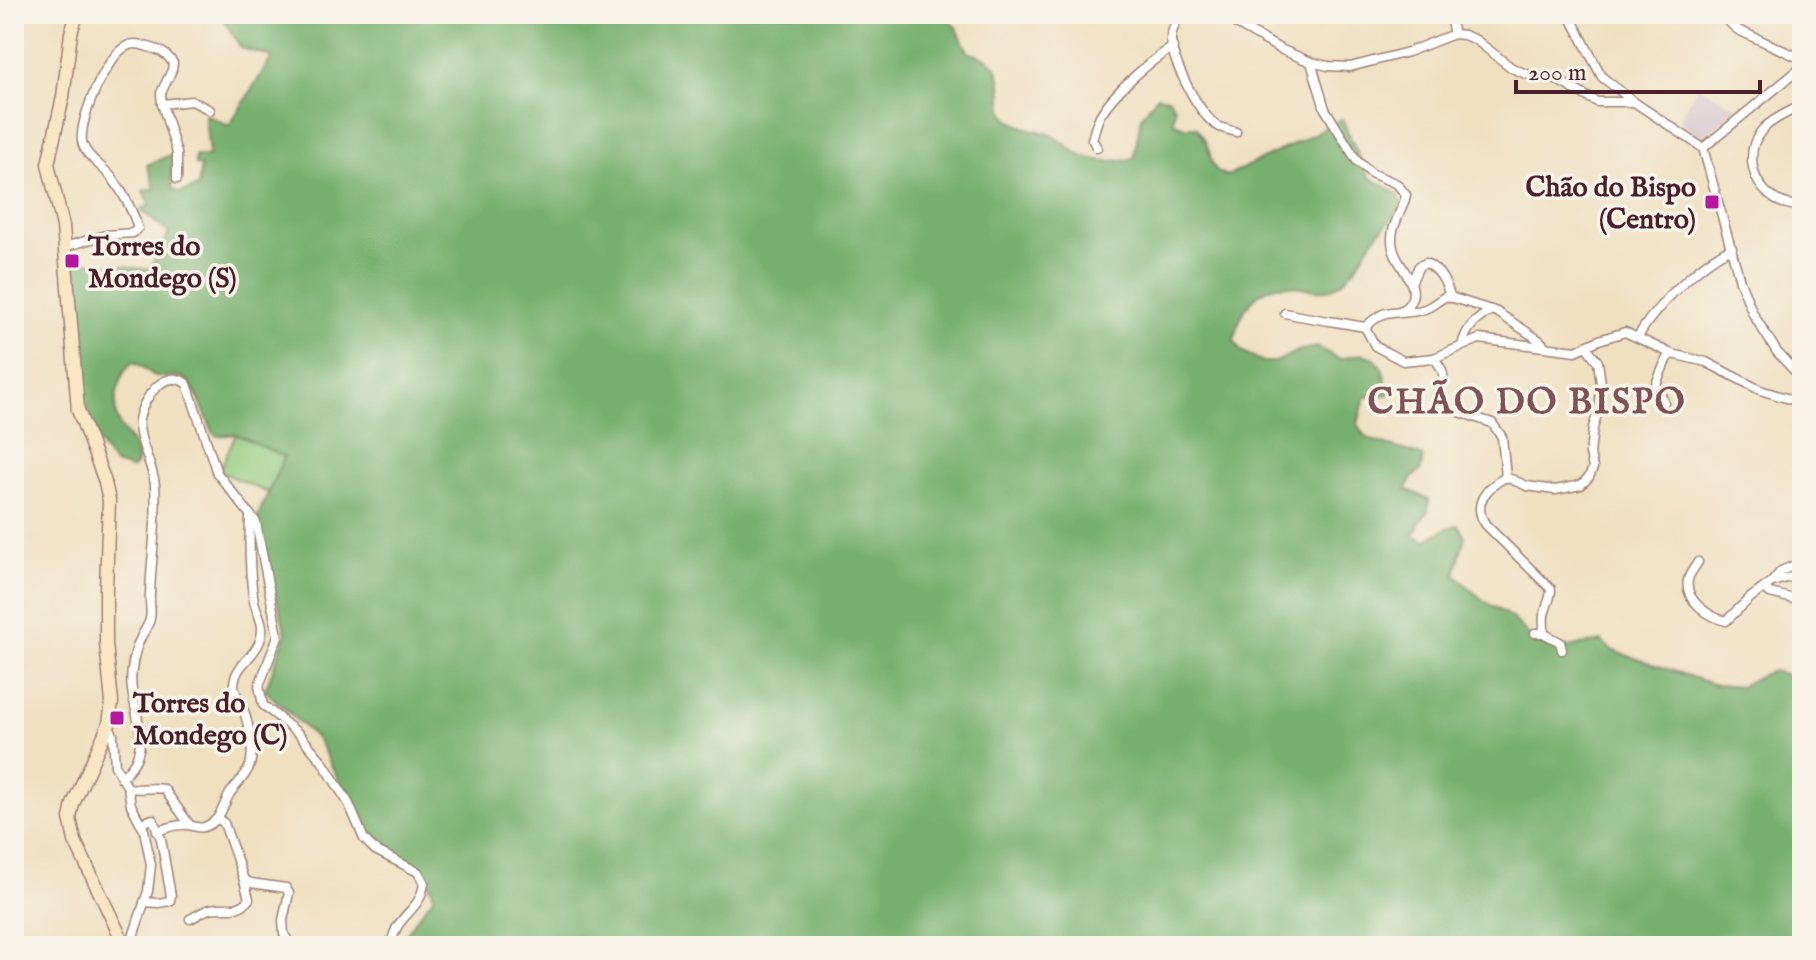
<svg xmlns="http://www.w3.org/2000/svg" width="1816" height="960" font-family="'IM FELL English',serif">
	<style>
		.industrial { fill: #d1bdc9 }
		.green { fill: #94cc7f; stroke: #6f7655; stroke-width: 2 }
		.forest { fill: #77b06e; stroke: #60684c; stroke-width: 2 }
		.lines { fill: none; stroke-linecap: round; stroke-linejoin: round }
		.street-casing { stroke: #9c8076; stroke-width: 11 }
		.secondary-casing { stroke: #9c8076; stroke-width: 15 }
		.street { stroke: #fff; stroke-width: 8 }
		.secondary { stroke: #f9e7c3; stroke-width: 12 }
		.poi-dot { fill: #b5179e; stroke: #f7f3e8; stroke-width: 3 }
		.labels { text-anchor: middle; stroke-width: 7; stroke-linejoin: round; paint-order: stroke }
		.poi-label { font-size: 28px; font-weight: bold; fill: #4a1f2b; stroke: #f7f3e8; text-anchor: start }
		.district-label { font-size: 36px; font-weight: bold; letter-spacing: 2px; fill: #7f5256; stroke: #f7f3e8 }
	</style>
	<rect width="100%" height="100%" fill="#f7f3e8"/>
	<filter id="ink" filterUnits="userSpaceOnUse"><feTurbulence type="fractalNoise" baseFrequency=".0125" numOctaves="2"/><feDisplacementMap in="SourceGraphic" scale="16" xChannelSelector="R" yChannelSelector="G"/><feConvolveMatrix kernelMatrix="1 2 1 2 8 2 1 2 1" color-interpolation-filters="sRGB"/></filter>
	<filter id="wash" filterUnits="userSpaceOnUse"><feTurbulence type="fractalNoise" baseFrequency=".006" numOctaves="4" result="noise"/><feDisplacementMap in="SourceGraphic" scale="32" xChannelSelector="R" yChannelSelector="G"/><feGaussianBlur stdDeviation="1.8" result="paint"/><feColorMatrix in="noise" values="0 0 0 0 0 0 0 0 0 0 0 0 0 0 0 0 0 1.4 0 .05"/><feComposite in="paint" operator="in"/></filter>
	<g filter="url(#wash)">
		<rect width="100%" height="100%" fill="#efe0c0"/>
		<polygon class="industrial" points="1697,86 1739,108 1706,134 1701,135 1697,135 1679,121"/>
		<polygon class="green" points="236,434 285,457 268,493 219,471"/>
		<path class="forest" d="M 220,14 L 941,14 C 960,26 959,36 969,53 C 997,58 1001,70 1002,96 C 1002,102 1002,109 1005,114 C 1013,127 1036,130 1049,134 C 1063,139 1071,153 1085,157 C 1100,162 1119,162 1134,158 L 1141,117 L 1157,96 L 1169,98 L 1175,108 L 1173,122 L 1184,127 L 1196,127 C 1202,135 1207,142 1209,151 C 1212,164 1213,172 1227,176 L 1290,146 L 1342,119 L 1368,176 C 1376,184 1401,190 1401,201 C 1401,216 1383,225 1376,236 C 1363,253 1353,279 1332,288 C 1320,293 1308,288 1296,286 C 1260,280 1240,308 1234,340 L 1241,351 L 1263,362 L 1276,362 L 1297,351 L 1317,347 L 1339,359 L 1363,354 L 1374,358 L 1382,368 L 1390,394 L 1365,397 L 1358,424 C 1360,428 1362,433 1365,436 C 1376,445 1408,449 1423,457 L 1421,470 L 1412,478 L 1406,489 L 1429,499 L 1428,512 L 1420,522 L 1414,535 L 1425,541 L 1447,528 L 1458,525 L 1465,536 L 1455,575 C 1464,583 1473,592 1483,600 C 1493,607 1504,612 1514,620 C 1524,628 1529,640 1541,644 C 1560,651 1584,644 1602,641 L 1611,650 L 1715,685 L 1740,687 L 1761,675 L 1773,671 L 1785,674 L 1794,683 L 1802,680 L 1802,946 L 399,946 L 413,923 L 434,896 L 424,870 L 370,840 L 318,740 L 265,690 L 286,634 L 257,518 L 284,457 L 236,434 L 218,436 L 213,432 C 207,419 194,379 180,377 C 171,375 163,380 154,375 C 146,371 142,364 133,362 C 126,367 122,374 120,383 C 115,397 113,413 120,426 C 127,440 142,449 136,465 L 131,469 L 114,464 L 85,424 L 68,260 L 125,266 L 149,270 L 169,233 L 140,210 L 150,205 L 143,191 L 155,188 L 147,165 L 172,154 L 171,179 L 173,189 L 180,193 L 198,187 L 201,166 L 195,165 L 195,156 L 209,156 L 205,114 L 229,126 L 272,57 L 241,48 Z"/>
	</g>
	<g filter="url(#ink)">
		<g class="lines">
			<defs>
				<g id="street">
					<path d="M 928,14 C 941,22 951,18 964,14"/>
					<path d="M 1179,14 C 1177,21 1171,31 1171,38 C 1170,58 1200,117 1218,126 C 1223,129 1230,130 1236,132"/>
					<polyline points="1219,14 1280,49 1311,62 1328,66 1350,67 1408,52 1454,34 1464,35 1476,40 1512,68 1526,74 1557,80 1597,102 1634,102 1703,148"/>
					<polyline points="1449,14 1454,34"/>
					<polyline points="1569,14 1602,77 1633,101"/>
					<polyline points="1720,14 1738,30 1802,59"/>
					<path d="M 1311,62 L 1325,109 L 1357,161 L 1371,173 L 1397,184 L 1406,195 C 1402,214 1388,228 1393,248 C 1396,266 1424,286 1408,305 C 1402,313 1395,311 1386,313 C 1378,315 1371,322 1365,327 L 1375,346 L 1403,361 L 1434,358 L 1479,339 L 1576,351 L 1599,340 L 1625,332 L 1672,354 L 1706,362 L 1760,390 L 1796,401 L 1802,400"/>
					<polyline points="162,104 192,101 210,110"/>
					<path d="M 1802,105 C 1790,112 1773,118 1763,129 C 1745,149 1750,181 1772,197 C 1780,204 1792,205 1802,207"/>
					<path d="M 1097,148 L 1092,139 C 1095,131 1096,122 1101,114 C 1115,91 1150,61 1173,47"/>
					<polyline points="1703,148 1740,281 1753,314 1777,352 1802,379"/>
					<polyline points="1703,148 1802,67"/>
					<path d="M 64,247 L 106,235 L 133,233 L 138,228 C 133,211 123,193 113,179 C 104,167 84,156 82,141 C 79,119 106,58 125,47 C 132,42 141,44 148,47 C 160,50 166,53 173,63 L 172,70 L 161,93 L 162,104 L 177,153 L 177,179"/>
					<path d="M 1411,283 L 1419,266 L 1426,263 C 1441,270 1446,284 1451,298"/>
					<path d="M 1285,313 C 1312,319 1338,322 1365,327"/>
					<path d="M 1401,313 C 1411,312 1420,312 1429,307 C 1436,304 1439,299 1447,296 L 1497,312 L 1539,340 L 1545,346"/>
					<path d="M 1638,337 C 1654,308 1701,261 1732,248"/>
					<path d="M 1462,346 C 1466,327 1476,320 1491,310"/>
					<path d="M 1434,358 C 1448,375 1444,380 1436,399 L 1439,405 L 1492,423 L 1502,437 L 1506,477 L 1527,486 L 1555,490 L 1581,485 L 1589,477 L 1593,468 L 1590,454 L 1593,428 L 1600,405 L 1601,384 L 1598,362 L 1586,346"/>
					<polyline points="1664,402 1656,384 1667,358 1672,354"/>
					<path d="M 1506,477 C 1487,487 1471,504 1486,525 L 1551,589 C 1551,599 1546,606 1544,615 C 1543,621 1545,627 1543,633 L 1535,633"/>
					<path d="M 1698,562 C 1695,567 1689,574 1688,580 C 1684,600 1709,617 1726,621 L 1750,598 L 1772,582 L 1781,571 L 1802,562"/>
					<polyline points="1772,582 1802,574"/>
					<polyline points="1764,588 1770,593 1802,601"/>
					<polyline points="1543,633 1560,642 1562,650"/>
					<path d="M 109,725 L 113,735 L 115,766 L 128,788 C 141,790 152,787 164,789 L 189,824"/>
					<path d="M 121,778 C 126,773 133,766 136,759 C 149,730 127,700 132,670 C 133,659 137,645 142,635 C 145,630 149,624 150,619 C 152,611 149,602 150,594 C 151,558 158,521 155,485 C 153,463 134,435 140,415 C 145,396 166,367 187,384 L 217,473 L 256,522 L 278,636 L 259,686 L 263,705 L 299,734 L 322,761 L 349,804 L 364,839 L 375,850 L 418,872 L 424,883 C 420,908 409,908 397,927 C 394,933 392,940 390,946"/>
					<polyline points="128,788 131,805 144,830 151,865 148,891 130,946"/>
					<polyline points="218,819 224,823 244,880 251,883 286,888 289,893 283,920 284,934 291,946"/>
					<polyline points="141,823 153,819 161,839 171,896 170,901 158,903 144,902"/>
					<path d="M 157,831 C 166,828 177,824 187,825 C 193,825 197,829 204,827 C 220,822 222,808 229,795 C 235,785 246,777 250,765 C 255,749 249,727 244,711 C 241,703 233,692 234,683 C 236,662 261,655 262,630 C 263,621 256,611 254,601 C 249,573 249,544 250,516"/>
					<path d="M 190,919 C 196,916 203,911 210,909 C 225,905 238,914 249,899 L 244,880"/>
				</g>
				<polyline id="secondary" points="77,14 71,33 63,97 48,164 63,226 78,410 104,479 109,500 106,589 106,644 112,702 109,724 73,804 70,818 75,841 125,946"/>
			</defs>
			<use href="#street" class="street-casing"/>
			<use href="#secondary" class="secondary-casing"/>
			<use href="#street" class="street"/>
			<use href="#secondary" class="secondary"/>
		</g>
	</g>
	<g class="poi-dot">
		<rect x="1704" y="194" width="16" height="16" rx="4"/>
		<rect x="64" y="253" width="16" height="16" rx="4"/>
		<rect x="109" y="710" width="16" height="16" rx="4"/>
	</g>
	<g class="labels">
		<g class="poi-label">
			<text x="1696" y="196" text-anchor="end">Chão do Bispo<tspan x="1696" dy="32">(Centro)</tspan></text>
			<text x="88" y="255">Torres do<tspan x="88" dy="32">Mondego (S)</tspan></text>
			<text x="133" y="712">Torres do<tspan x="133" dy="32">Mondego (C)</tspan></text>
		</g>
		<g class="district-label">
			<text x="1527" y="413">CHÃO DO BISPO</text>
		</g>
	</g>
	<rect width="1816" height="960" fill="none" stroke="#f7f3e8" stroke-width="48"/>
	<path d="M1516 80v12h244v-12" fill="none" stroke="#4a1f2b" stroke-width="4"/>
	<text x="1528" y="80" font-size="24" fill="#4a1f2b" stroke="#f7f3e8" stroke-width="6" paint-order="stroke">200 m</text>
</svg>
